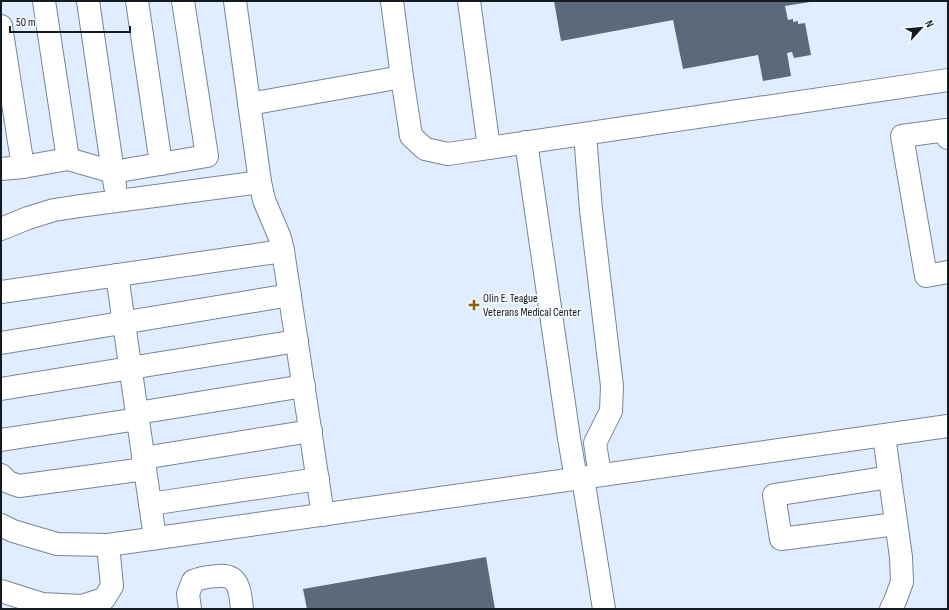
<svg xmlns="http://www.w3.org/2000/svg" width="949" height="610" font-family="'Sofia Sans Condensed',sans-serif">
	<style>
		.building { fill: #5a6a7b }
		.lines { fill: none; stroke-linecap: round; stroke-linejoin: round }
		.minor-casing { stroke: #768698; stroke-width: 24 }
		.minor { stroke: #fff; stroke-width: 22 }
		.poi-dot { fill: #8b5f01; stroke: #f6f9fd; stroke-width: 1.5 }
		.labels { text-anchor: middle; stroke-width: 3.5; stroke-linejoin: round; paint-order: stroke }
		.poi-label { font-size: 12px; fill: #131a21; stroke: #f6f9fd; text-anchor: start }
	</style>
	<rect width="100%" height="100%" fill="#dfedfe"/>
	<g class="building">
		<polygon points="554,1 810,1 810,2 785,6 788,20 793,19 793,22 798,21 798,24 805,23 811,55 794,58 792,52 787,53 791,76 763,81 758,55 683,69 673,20 561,41"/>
		<polygon points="486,557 495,609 307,609 303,589"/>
	</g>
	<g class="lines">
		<defs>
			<g id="minor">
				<polyline points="44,1 68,159"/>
				<polyline points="88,1 115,186"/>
				<polyline points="137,1 161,164"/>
				<polyline points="235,1 260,182 264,200 280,238 283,251 323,515"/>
				<polyline points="392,1 402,77 411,136 425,149 448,154 948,80"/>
				<polyline points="469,1 489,148"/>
				<polyline points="1,26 23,167"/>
				<polyline points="249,104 402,77"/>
				<polyline points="585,134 591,210 612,386 611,411 595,443 600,475"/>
				<polyline points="948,138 946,130 902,136 926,276 948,272"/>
				<polyline points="526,142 569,438 576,479"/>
				<polyline points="1,169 23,167 68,159 113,172 207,156 183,1"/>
				<polyline points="1,229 28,218 54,210 80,206 260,182"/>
				<polyline points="117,275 155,538"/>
				<polyline points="1,292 283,251"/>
				<polyline points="1,343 290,295"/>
				<polyline points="1,389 297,341"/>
				<polyline points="137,413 304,386"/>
				<polyline points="884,436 901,557 902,582 895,601 891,609"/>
				<polyline points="1,440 138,419"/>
				<polyline points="143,458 311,431"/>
				<polyline points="1,475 8,482 19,486 145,469"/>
				<polyline points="890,477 774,495 781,539 896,524"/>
				<polyline points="583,478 604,609"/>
				<polyline points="150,504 318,479"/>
				<polyline points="1,525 13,531 57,544 108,545 948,426"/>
				<polyline points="1,591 42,604 82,606 104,599 112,586 108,545"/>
				<path d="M 190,609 L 188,594 L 193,581 C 202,577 208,577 218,576 C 240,574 240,592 242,609"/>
			</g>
		</defs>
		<use href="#minor" class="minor-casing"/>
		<use href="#minor" class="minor"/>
	</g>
	<path class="poi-dot" d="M472 299h4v4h4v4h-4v4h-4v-4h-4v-4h4z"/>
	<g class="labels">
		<g class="poi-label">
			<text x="483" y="302">Olin E. Teague<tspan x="483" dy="14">Veterans Medical Center</tspan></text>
		</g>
	</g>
	<rect width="949" height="610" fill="none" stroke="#131a21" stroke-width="4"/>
	<g transform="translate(921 28) rotate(63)" stroke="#f6f9fd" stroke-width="3" paint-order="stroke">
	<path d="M0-3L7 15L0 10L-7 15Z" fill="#131a21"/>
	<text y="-6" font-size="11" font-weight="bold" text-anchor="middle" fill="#131a21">N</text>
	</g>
	<path d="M10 26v6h120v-6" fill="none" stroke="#131a21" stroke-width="2"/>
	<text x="16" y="26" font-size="12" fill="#131a21" stroke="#f6f9fd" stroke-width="3" paint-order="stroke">50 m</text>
</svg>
